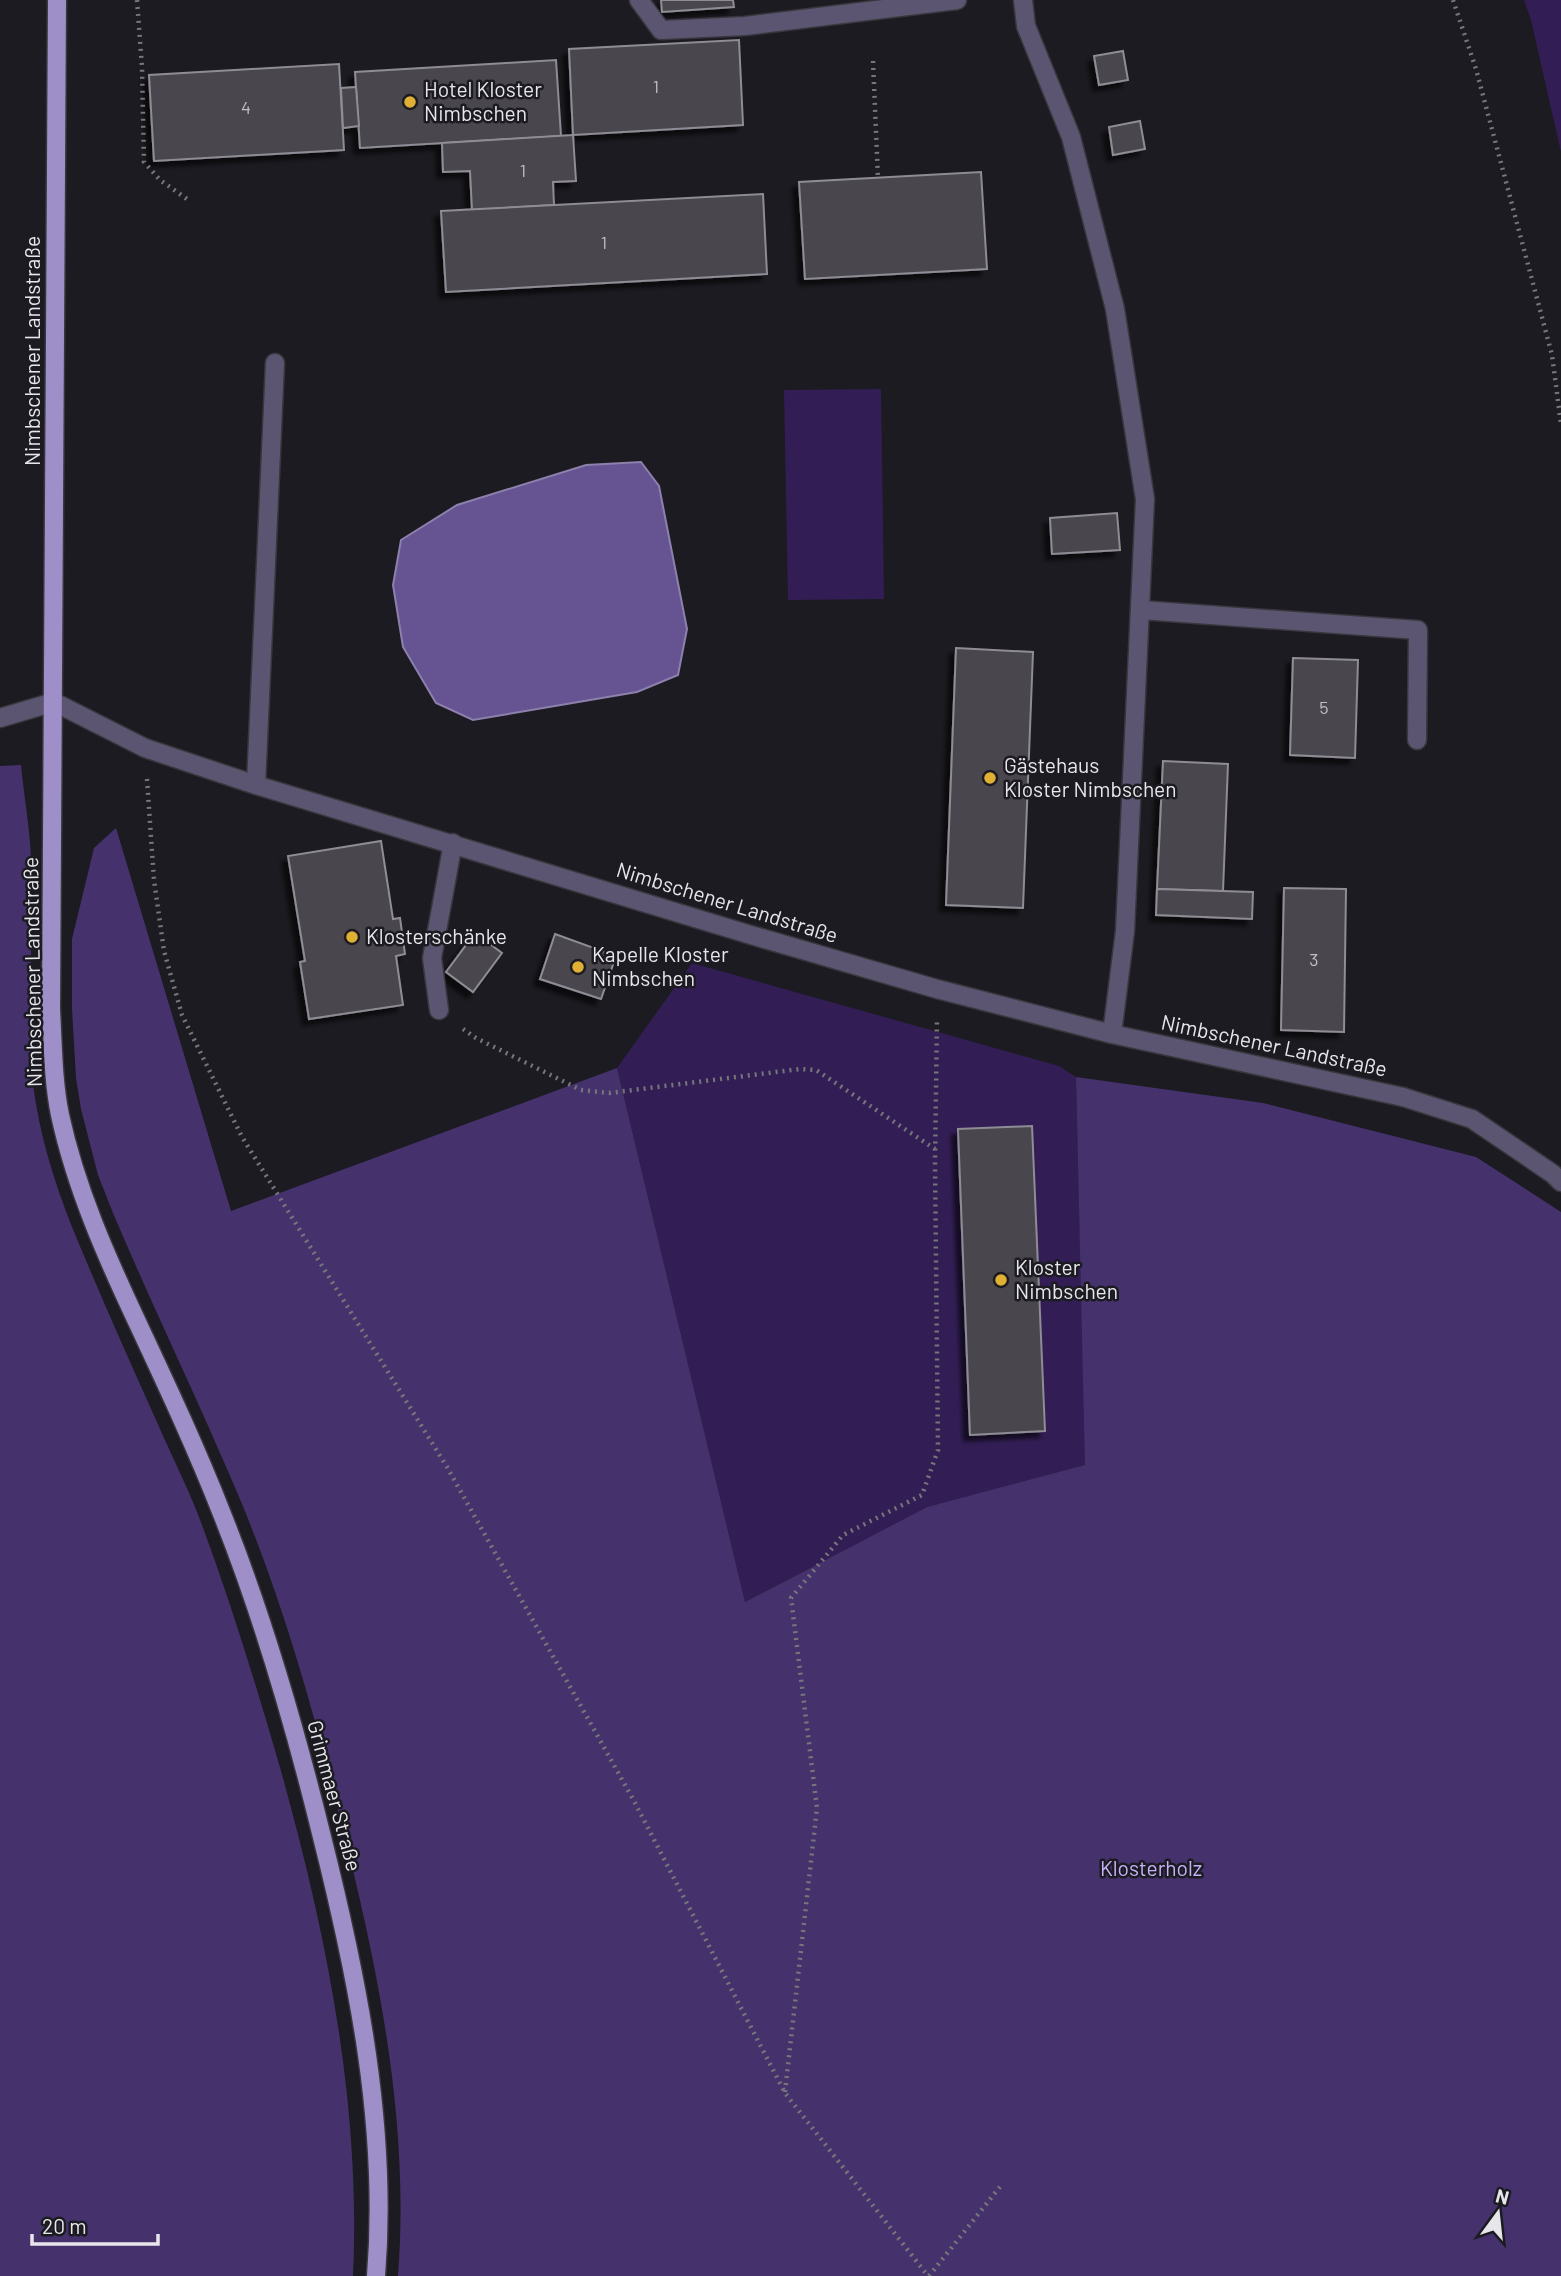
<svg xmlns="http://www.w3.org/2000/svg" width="1561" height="2276" font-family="Barlow,sans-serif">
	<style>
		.green { fill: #321e55 }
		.forest { fill: #45326d }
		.water { fill: #665492; stroke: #8d80ad; stroke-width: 2 }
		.building { fill: #48464d; stroke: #8e8c94; stroke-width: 2; filter: url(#shadow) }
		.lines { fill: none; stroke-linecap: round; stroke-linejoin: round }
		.service-casing { stroke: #38373d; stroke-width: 21 }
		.minor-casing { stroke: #38373d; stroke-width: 21 }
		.primary-casing { stroke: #38373d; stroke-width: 21 }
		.path { stroke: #77767b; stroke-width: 4.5; stroke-dasharray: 2 5; stroke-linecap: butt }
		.service { stroke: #5c5571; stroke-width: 18 }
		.minor { stroke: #5c5571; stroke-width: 18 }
		.primary { stroke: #9e8fc8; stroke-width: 18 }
		.poi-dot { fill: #e0b034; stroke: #1c1b21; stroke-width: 2.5 }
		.labels { text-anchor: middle; stroke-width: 5; stroke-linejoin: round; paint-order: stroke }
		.number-label { font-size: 18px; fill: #bfbec4 }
		.poi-label { font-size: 21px; fill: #e7e6eb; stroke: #1c1b21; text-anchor: start }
		.street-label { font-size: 21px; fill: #e7e6eb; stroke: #1c1b21 }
		.park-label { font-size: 21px; fill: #c5b1fa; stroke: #1c1b21 }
	</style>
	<defs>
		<filter id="shadow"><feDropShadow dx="-6" dy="6" stdDeviation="2" flood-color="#0009"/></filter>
	</defs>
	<rect width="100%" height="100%" fill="#1c1b21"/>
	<g class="green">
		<polygon points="1524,0 1561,0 1561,152 1531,20"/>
		<polygon points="881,389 884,599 788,600 784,390"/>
		<polygon points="692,963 1059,1066 1076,1077 1086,1465 927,1507 745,1602 617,1068"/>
	</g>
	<g class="forest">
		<path d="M 21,765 C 24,797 30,829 31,860 C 35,935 25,1009 33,1084 C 39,1133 54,1181 72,1227 C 100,1295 130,1362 160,1429 C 174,1461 190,1492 202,1525 C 232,1606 257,1688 281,1771 C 327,1936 361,2105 353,2276 L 0,2276 L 0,766 Z"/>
		<path d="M 116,828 L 231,1211 L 617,1068 L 745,1602 L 927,1507 L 1085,1465 L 1076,1077 L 1263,1103 L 1476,1157 L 1561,1212 L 1561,2276 L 398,2276 C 410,2121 378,1967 340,1818 C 314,1712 284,1606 242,1504 C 201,1406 154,1310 113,1213 L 98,1175 L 81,1109 L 76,1078 L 72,1009 L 72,939 L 94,848 Z"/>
	</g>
	<polygon class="water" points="641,462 659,486 687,629 678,675 637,692 473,720 436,703 403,647 393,585 401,540 457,505 586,465"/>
	<g class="building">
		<polygon points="661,0 733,0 734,7 662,12"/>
		<polygon points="739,40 743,125 573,135 569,49"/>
		<polygon points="1123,51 1128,80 1099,85 1094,56"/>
		<polygon points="556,60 561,136 360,148 355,72"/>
		<polygon points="339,64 344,150 154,161 149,75"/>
		<polygon points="356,87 359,126 343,128 341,88"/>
		<polygon points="1140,121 1145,149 1113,155 1109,127"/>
		<polygon points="573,135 576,181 553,182 554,205 472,210 470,171 443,172 442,143"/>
		<polygon points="981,172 987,269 805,279 799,182"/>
		<polygon points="763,194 767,274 446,292 441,211"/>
		<polygon points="1117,513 1120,550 1052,554 1050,518"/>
		<polygon points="956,648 1033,652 1023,908 946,905"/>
		<polygon points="1293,658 1358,660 1355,758 1290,755"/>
		<polygon points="1163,761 1228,764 1223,891 1157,889"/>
		<polygon points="381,841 393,919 400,918 405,954 396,956 403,1005 309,1019 300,962 305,961 288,856"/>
		<polygon points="1284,888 1346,889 1344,1032 1281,1030"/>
		<polygon points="1157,889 1253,892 1252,919 1156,915"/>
		<polygon points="475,933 502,953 473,992 446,972"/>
		<polygon points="555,934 616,956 601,999 540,979"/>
		<polygon points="1032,1126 1045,1431 970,1435 958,1129"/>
	</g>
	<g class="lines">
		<defs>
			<g id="service">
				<polyline points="639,0 661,30 745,26 957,0"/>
				<polyline points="1023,0 1026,26 1071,137 1115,309 1145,499 1125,931 1112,1034"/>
				<polyline points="1141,610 1418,630 1417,740"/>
				<polyline points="256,785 275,363"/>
				<polyline points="439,1010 432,958 453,843"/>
				<polyline points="1403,1097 1472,1119 1553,1174 1561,1182"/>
			</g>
			<polyline id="minor" points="0,718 54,702 145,748 256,785 751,935 937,989 1112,1034 1403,1097"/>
			<path id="primary" d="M 57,0 L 51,1009 C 53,1045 53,1081 60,1115 C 76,1189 107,1258 139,1326 C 168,1388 197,1450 222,1514 C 264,1619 295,1727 322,1837 C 358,1980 388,2128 376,2276"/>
		</defs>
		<use href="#service" class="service-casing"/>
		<use href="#minor" class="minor-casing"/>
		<use href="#primary" class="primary-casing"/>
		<g class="path">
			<polyline points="137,0 142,67 144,162 160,180 187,199"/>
			<polyline points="1453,0 1476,69 1552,355 1561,424"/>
			<polyline points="873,61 878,178"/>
			<polyline points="147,779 154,880 164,951 182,1015 242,1137 447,1467 634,1801 785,2093 928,2276"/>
			<polyline points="463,1029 476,1038 581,1090 609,1093 800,1069 816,1070 935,1149"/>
			<polyline points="785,2092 817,1808 791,1598 843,1535 922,1495 938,1450 935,1163 937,1019"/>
			<polyline points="929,2276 1003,2183"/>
		</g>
		<use href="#service" class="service"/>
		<use href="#minor" class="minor"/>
		<use href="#primary" class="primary"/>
	</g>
	<g class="poi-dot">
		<circle cx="410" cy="102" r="7"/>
		<circle cx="990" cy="778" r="7"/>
		<circle cx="352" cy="937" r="7"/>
		<circle cx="578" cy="967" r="7"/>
		<circle cx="1001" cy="1280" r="7"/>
	</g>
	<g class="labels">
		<g class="number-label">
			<text x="656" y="93">1</text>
			<text x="246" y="114">4</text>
			<text x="523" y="177">1</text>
			<text x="604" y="249">1</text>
			<text x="1324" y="714">5</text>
			<text x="1314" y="966">3</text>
		</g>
		<g class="poi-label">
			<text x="424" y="97">Hotel Kloster<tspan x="424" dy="24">Nimbschen</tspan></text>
			<text x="1004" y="773">Gästehaus<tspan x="1004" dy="24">Kloster Nimbschen</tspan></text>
			<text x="366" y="944">Klosterschänke</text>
			<text x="592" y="962">Kapelle Kloster<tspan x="592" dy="24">Nimbschen</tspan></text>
			<text x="1015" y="1275">Kloster<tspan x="1015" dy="24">Nimbschen</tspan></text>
		</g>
		<g class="street-label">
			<text transform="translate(33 351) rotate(-90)" y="7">Nimbschener Landstraße</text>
			<text transform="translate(727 903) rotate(17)" y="7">Nimbschener Landstraße</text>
			<text transform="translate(33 972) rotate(-91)" y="7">Nimbschener Landstraße</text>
			<text transform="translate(1274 1046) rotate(12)" y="7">Nimbschener Landstraße</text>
			<text transform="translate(334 1796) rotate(75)" y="7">Grimmaer Straße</text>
		</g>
		<g class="park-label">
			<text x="1151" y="1876">Klosterholz</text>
		</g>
	</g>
	<g transform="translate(1498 2213) rotate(15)" stroke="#1c1b21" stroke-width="5" paint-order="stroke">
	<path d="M0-5L12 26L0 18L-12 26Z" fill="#e7e6eb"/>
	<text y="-10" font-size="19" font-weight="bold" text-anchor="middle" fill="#e7e6eb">N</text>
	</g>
	<path d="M32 2234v10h126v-10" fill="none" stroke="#e7e6eb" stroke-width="3.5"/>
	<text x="42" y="2234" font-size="21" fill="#e7e6eb" stroke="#1c1b21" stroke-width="5" paint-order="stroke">20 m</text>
</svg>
